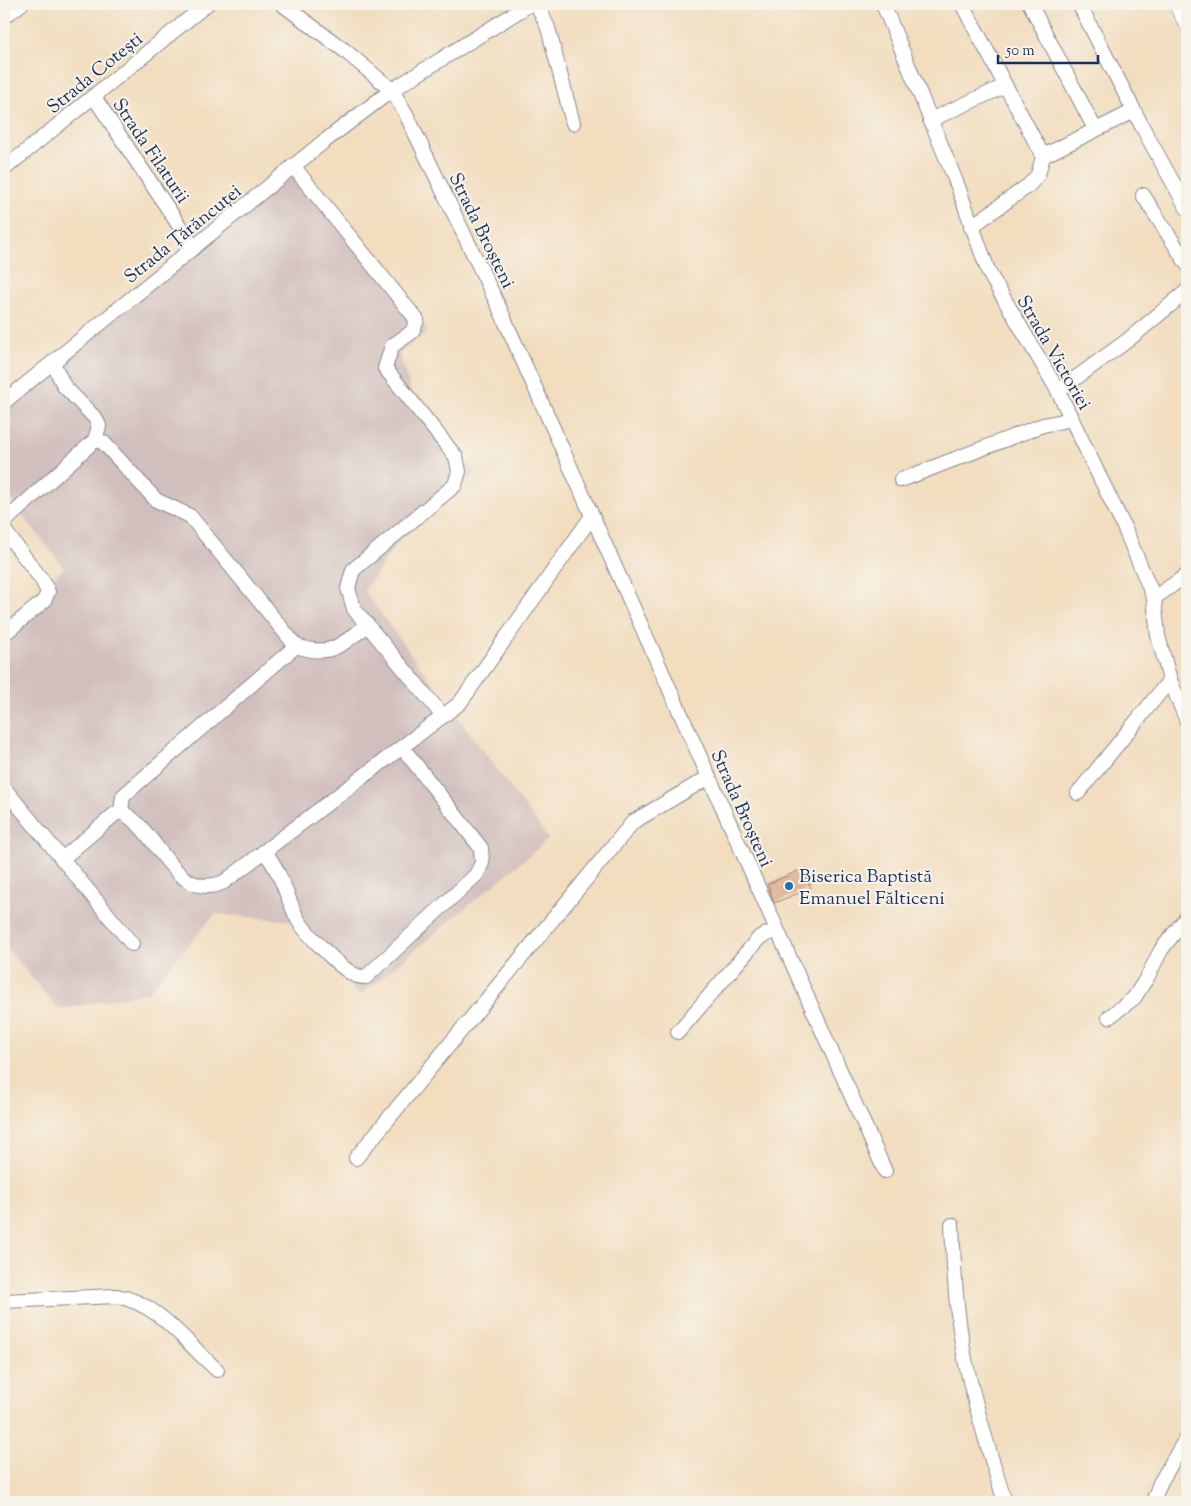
<svg xmlns="http://www.w3.org/2000/svg" width="1191" height="1506" font-family="'Sorts Mill Goudy',serif">
	<style>
		.industrial { fill: #d1bfbd }
		.building { fill: #e1b291 }
		.lines { fill: none; stroke-linecap: round; stroke-linejoin: round }
		.minor-casing { stroke: #86868e; stroke-width: 16 }
		.major-casing { stroke: #86868e; stroke-width: 19 }
		.minor { stroke: #fff; stroke-width: 14 }
		.major { stroke: #fff; stroke-width: 18 }
		.poi-dot { fill: #1f6fb2; stroke: #f7f3e8; stroke-width: 2 }
		.labels { text-anchor: middle; stroke-width: 4; stroke-linejoin: round; paint-order: stroke }
		.street-label { font-size: 19px; fill: #1b2f5e; stroke: #f7f3e8 }
		.poi-label { font-size: 19px; fill: #1b2f5e; stroke: #f7f3e8; text-anchor: start }
	</style>
	<rect width="100%" height="100%" fill="#f7f3e8"/>
	<filter id="ink" filterUnits="userSpaceOnUse"><feTurbulence type="fractalNoise" baseFrequency=".02" numOctaves="2"/><feDisplacementMap in="SourceGraphic" scale="10" xChannelSelector="R" yChannelSelector="G"/><feConvolveMatrix kernelMatrix="1 2 1 2 8 2 1 2 1" color-interpolation-filters="sRGB"/></filter>
	<filter id="wash" filterUnits="userSpaceOnUse"><feTurbulence type="fractalNoise" baseFrequency=".0096" numOctaves="4" result="noise"/><feDisplacementMap in="SourceGraphic" scale="20" xChannelSelector="R" yChannelSelector="G"/><feGaussianBlur stdDeviation="1.12" result="paint"/><feColorMatrix in="noise" values="0 0 0 0 0 0 0 0 0 0 0 0 0 0 0 0 0 1.4 0 .05"/><feComposite in="paint" operator="in"/></filter>
	<g filter="url(#wash)">
		<rect width="100%" height="100%" fill="#f2ddbf"/>
		<polygon class="industrial" points="298,167 428,331 399,353 417,412 476,473 399,540 364,591 549,839 359,996 290,921 215,914 148,992 59,1010 4,945 4,622 64,568 4,491 4,407"/>
		<g id="blocks">
			<polygon class="building" points="802,869 811,888 774,903 768,884"/>
		</g>
	</g>
	<g filter="url(#ink)">
		<use href="#blocks" fill-opacity="0" stroke="#86868e" stroke-width="1"/>
		<g class="lines">
			<defs>
				<g id="minor">
					<polyline points="282,4 344,50 392,90 406,114 498,305 885,1171"/>
					<polyline points="537,4 548,28 573,123"/>
					<polyline points="883,4 957,184 989,273 1058,391 1124,527 1154,598 1158,636 1170,680 1187,721"/>
					<polyline points="962,4 1043,156"/>
					<polyline points="1030,4 1095,129"/>
					<polyline points="1079,4 1145,132 1187,208"/>
					<polyline points="4,17 21,4"/>
					<polyline points="94,97 194,248"/>
					<polyline points="930,120 1005,86"/>
					<polyline points="293,166 417,320 412,332 392,346 385,368 456,457 459,471 455,485 353,570 348,588 354,609 443,716"/>
					<polyline points="4,169 207,4"/>
					<polyline points="1143,195 1187,264"/>
					<polyline points="971,227 1029,185 1038,175 1043,156 1134,111"/>
					<polyline points="1058,391 1128,340 1187,291"/>
					<polyline points="4,402 322,143 392,90 530,4"/>
					<path d="M 95,440 L 103,442 L 156,500 L 190,516 L 296,646 C 332,658 340,645 368,625"/>
					<polyline points="901,480 1043,425 1072,419"/>
					<polyline points="4,522 95,440 99,426 96,419 64,386 53,363"/>
					<polyline points="4,530 42,580 48,592 44,601 4,634"/>
					<polyline points="1154,598 1187,575"/>
					<polyline points="4,788 132,944"/>
					<polyline points="1078,793 1170,680"/>
					<polyline points="121,812 123,796 296,646"/>
					<path d="M 264,851 C 280,870 286,894 296,916 C 302,930 341,969 355,975 C 359,977 362,977 366,977 L 476,875 L 482,863 L 481,848 L 402,747"/>
					<path d="M 62,859 L 115,814 L 121,812 C 159,829 174,904 224,882 L 460,703 L 592,516"/>
					<polyline points="1109,1017 1134,998 1148,976 1161,950 1187,917"/>
					<polyline points="678,1032 760,937 777,930"/>
					<polyline points="356,1158 633,822 709,777"/>
					<path d="M 952,1225 C 954,1270 956,1315 965,1359 C 975,1407 990,1455 1005,1502"/>
					<path d="M 4,1301 L 116,1296 C 159,1303 185,1342 217,1370"/>
					<polyline points="1153,1502 1160,1483 1187,1437"/>
				</g>
				<polyline id="major" points="1178,4 1187,22"/>
			</defs>
			<use href="#minor" class="minor-casing"/>
			<use href="#major" class="major-casing"/>
			<use href="#minor" class="minor"/>
			<use href="#major" class="major"/>
		</g>
	</g>
	<circle class="poi-dot" cx="789" cy="886" r="5"/>
	<g class="labels">
		<g class="street-label">
			<text transform="translate(94 72) rotate(-39)" y="7">Strada Cotești</text>
			<text transform="translate(152 150) rotate(56)" y="7">Strada Filaturii</text>
			<text transform="translate(483 230) rotate(64)" y="7">Strada Broșteni</text>
			<text transform="translate(182 233) rotate(-39)" y="7">Strada Țărăncuței</text>
			<text transform="translate(1055 352) rotate(60)" y="7">Strada Victoriei</text>
			<text transform="translate(743 808) rotate(66)" y="7">Strada Broșteni</text>
		</g>
		<g class="poi-label">
			<text x="799" y="882">Biserica Baptistă<tspan x="799" dy="22">Emanuel Fălticeni</tspan></text>
		</g>
	</g>
	<rect width="1191" height="1506" fill="none" stroke="#f7f3e8" stroke-width="20"/>
	<path d="M998 55v8h100v-8" fill="none" stroke="#1b2f5e" stroke-width="2.5"/>
	<text x="1006" y="55" font-size="15" fill="#1b2f5e" stroke="#f7f3e8" stroke-width="4" paint-order="stroke">50 m</text>
</svg>
